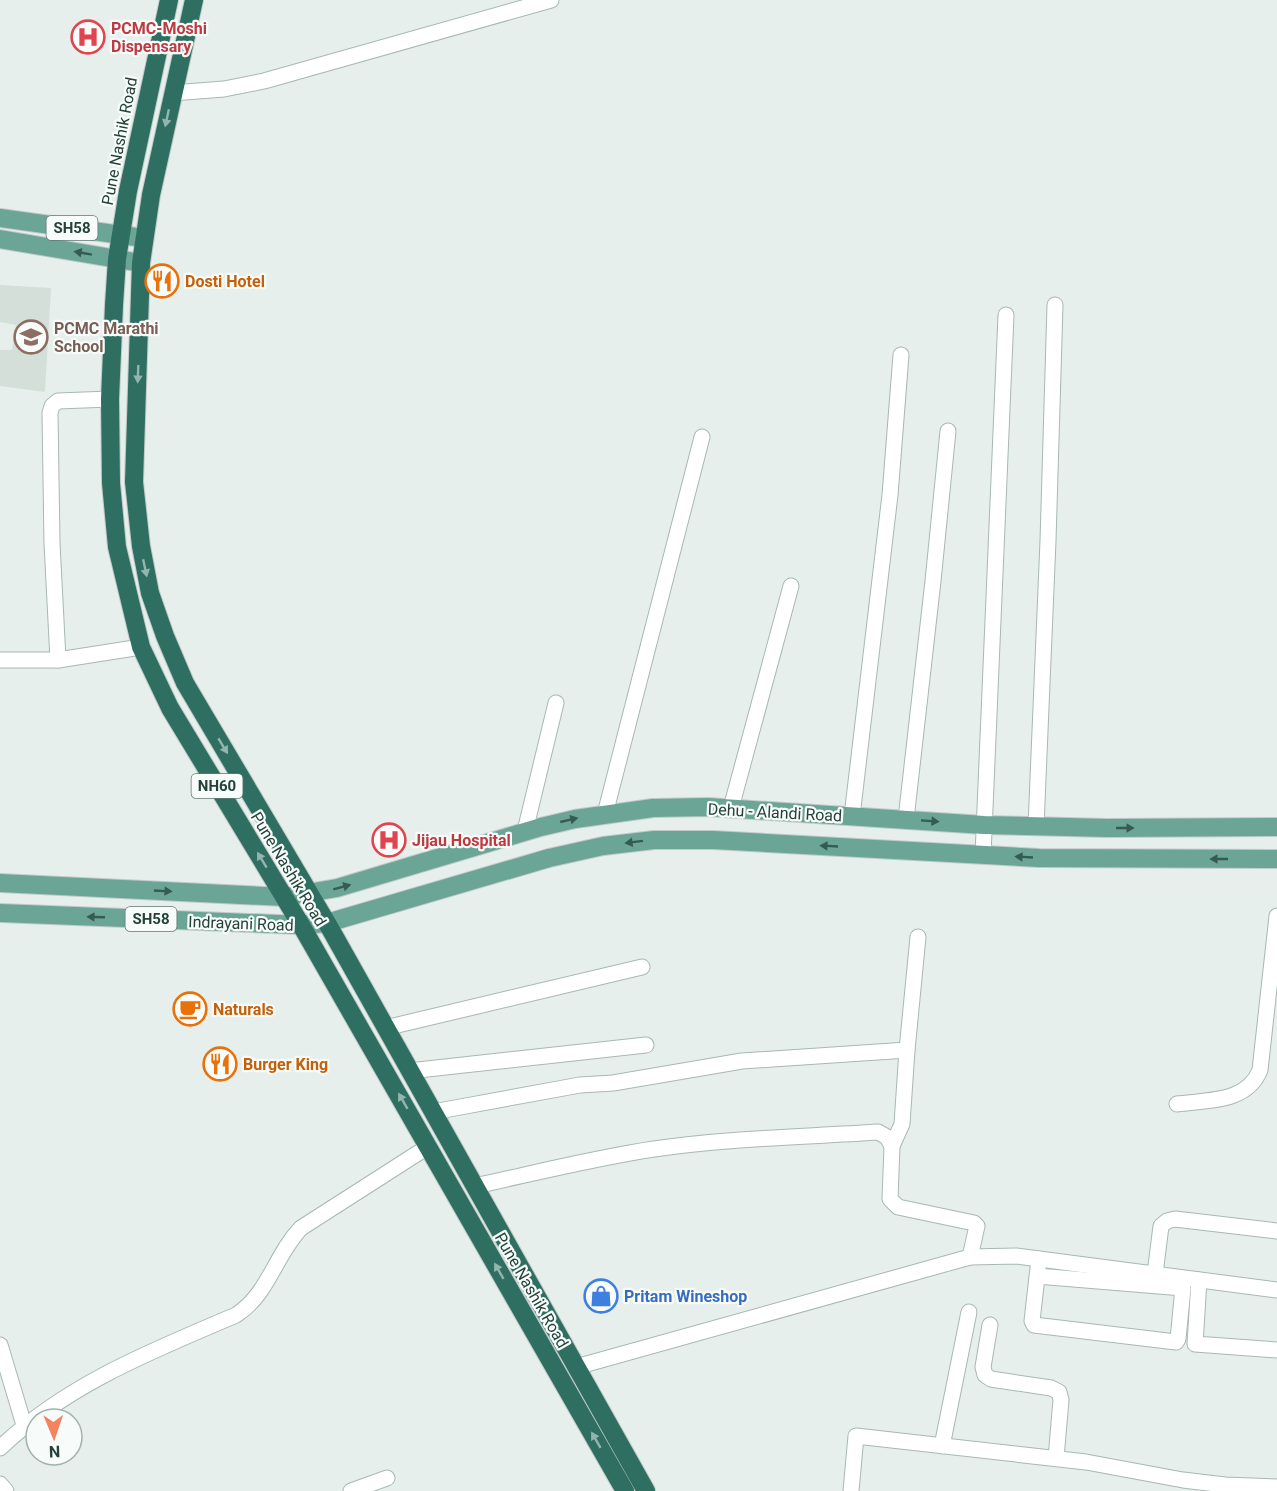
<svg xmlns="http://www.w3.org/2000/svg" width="1277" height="1491" font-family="Roboto,sans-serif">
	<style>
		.built { fill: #d4dfda }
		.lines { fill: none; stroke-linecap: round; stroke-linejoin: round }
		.street-casing { stroke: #a8b8b2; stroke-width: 17 }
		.primary-casing { stroke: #c2cac8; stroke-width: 20 }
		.highway-casing { stroke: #c2cac8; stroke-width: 20 }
		.street { stroke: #fff; stroke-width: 15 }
		.primary { stroke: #6aa596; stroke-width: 18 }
		.highway { stroke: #2f6f62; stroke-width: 18 }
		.oneway { fill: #93b5ae }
		.oneway2 { fill: #365b51 }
		.labels { text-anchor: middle; stroke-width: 4.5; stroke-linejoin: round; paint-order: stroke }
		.shield { fill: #f7fbf9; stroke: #637a73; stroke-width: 1.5 }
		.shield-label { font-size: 15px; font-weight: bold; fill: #24423a }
		.health-label { font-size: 16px; font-weight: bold; fill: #be3a42; stroke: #f7fbf9; text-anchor: start }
		.street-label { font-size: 16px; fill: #24423a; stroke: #f7fbf9 }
		.food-label { font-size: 16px; font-weight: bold; fill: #c56008; stroke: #f7fbf9; text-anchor: start }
		.education-label { font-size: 16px; font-weight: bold; fill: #785e54; stroke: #f7fbf9; text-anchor: start }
		.shop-label { font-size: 16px; font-weight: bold; fill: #366cbe; stroke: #f7fbf9; text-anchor: start }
	</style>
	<rect width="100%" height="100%" fill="#e6efeb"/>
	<polygon class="built" points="0,285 51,288 45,392 0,386 0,350 12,350 16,325 0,322"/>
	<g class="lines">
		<defs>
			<g id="street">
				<polyline points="172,93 224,89 264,81 551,0"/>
				<polyline points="0,660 58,660 141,647"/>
				<polyline points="58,660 52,543 50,413 52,406 58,401 110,399"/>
				<polyline points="731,808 791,586"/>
				<polyline points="605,814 702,437"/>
				<polyline points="852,816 890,495 901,355"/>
				<polyline points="906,819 933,581 948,431"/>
				<polyline points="1036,826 1048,541 1055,305"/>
				<polyline points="525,831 556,703"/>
				<polyline points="983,855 1006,315"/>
				<polyline points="385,1028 642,967"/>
				<polyline points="907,1050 918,937"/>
				<polyline points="409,1071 646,1045"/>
				<path d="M 1177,1104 C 1207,1100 1247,1103 1260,1070 L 1277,916"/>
				<polyline points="433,1112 580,1085 613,1083 742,1061 907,1050 902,1124 892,1146"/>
				<path d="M 475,1186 C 535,1173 594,1158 654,1149 C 728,1138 804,1137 878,1132 L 887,1137 L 892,1146 L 890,1199 L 898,1207 L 974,1223 L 977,1226 L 970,1257"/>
				<polyline points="1155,1274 1161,1226 1167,1221 1175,1219 1277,1231"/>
				<polyline points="1037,1276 1183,1288 1178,1339 1176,1342 1034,1325 1032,1321 1039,1259"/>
				<polyline points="1199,1280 1195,1344 1277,1350"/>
				<polyline points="990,1325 983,1367 985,1375 991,1379 1051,1388 1059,1392 1061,1400 1056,1458"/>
				<polyline points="0,1345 24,1425"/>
				<polyline points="576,1367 970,1257 1016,1256 1277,1290"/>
				<polyline points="942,1446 969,1312"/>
				<path d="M 0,1448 C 67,1384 152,1351 236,1315 C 268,1295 275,1255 301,1228 L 429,1146"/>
				<polyline points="0,1484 6,1491"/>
				<polyline points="351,1491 387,1478"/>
				<polyline points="851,1491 856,1436 1086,1462 1183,1480 1225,1485 1277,1487"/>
			</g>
			<g id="primary">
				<polyline points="0,218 143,238"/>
				<polyline points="0,239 141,263"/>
				<polyline points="0,883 284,897 337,888 541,827 575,819 653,808 708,807 984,825 1107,828 1277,827"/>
				<polyline points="0,913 301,925 327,923 549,858 603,846 654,840 713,840 1039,858 1277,859"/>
			</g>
			<g id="highway">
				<polyline points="169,0 128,191 117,259 114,305 110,399 111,483 117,547 141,647 170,708 301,925 625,1491"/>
				<polyline points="194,0 151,195 141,263 134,482 141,546 150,593 165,636 185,683 327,923 646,1491"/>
			</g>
		</defs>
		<use href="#street" class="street-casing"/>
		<use href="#primary" class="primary-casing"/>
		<use href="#highway" class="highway-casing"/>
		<use href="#street" class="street"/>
		<use href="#primary" class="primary"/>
		<use href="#highway" class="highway"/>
	</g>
	<defs><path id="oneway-solid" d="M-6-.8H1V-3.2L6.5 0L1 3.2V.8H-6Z" transform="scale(1.5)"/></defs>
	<g class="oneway">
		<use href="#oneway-solid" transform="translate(167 118) rotate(102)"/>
		<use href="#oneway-solid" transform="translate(138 374) rotate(92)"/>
		<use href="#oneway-solid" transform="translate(145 568) rotate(78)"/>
		<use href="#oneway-solid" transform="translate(223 746) rotate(59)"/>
		<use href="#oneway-solid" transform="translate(262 860) rotate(-121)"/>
		<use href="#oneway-solid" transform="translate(403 1101) rotate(-120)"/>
		<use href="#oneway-solid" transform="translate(499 1271) rotate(-120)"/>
		<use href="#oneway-solid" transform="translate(596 1440) rotate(-120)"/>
	</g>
	<g class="oneway2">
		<use href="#oneway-solid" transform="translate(83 253) rotate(-170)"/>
		<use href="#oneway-solid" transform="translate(569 820) rotate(-13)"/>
		<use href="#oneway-solid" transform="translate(930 821) rotate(4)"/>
		<use href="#oneway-solid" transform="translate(1125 828)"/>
		<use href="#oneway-solid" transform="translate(634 842) rotate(173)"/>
		<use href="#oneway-solid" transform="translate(829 846) rotate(-177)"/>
		<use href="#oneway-solid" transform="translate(1024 857) rotate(-177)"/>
		<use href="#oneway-solid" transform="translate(1219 859) rotate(180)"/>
		<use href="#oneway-solid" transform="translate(342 887) rotate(-15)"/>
		<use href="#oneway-solid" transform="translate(163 891) rotate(3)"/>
		<use href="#oneway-solid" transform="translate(96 917) rotate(-178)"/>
	</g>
	<defs>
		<symbol id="hospital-ring" viewBox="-11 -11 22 22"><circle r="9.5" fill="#f7fbf9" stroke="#e0444e" stroke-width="1.5"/><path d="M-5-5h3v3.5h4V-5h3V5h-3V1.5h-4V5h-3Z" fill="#e0444e"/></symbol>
		<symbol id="restaurant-ring" viewBox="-11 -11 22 22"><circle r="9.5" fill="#f7fbf9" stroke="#e8710a" stroke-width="1.5"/><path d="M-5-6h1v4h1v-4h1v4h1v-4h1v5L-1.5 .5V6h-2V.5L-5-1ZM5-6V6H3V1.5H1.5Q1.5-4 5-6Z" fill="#e8710a"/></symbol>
		<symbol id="school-ring" viewBox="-11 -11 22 22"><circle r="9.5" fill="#f7fbf9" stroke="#8d6e63" stroke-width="1.5"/><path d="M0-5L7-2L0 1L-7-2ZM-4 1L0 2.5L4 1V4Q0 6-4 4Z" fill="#8d6e63"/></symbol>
		<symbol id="cafe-ring" viewBox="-11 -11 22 22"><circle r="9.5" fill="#f7fbf9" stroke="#e8710a" stroke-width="1.5"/><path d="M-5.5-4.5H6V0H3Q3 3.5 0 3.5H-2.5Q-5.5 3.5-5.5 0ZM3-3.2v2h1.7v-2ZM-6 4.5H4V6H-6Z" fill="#e8710a"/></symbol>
		<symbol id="shop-ring" viewBox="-11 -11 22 22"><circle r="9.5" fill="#f7fbf9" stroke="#3f7fe0" stroke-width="1.5"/><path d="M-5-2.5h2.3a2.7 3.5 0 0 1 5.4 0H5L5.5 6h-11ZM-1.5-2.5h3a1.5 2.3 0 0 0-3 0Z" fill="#3f7fe0"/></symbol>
	</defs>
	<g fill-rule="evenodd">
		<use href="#hospital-ring" x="69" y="18" width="38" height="38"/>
		<use href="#restaurant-ring" x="143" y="262" width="38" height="38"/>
		<use href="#school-ring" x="12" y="318" width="38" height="38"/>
		<use href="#hospital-ring" x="370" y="821" width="38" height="38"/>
		<use href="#cafe-ring" x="171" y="990" width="38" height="38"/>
		<use href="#restaurant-ring" x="201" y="1045" width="38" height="38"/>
		<use href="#shop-ring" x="582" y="1277" width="38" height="38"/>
	</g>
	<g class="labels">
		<g class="shield">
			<rect x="46.5" y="216" width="51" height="24" rx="4.5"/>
			<rect x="191.5" y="774" width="51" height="24" rx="4.5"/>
			<rect x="125.5" y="907" width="51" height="24" rx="4.5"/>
		</g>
		<g class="shield-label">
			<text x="72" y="233">SH58</text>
			<text x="217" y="791">NH60</text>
			<text x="151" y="924">SH58</text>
		</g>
		<g class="health-label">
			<text x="111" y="34">PCMC-Moshi<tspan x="111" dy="18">Dispensary</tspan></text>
			<text x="412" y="846">Jijau Hospital</text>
		</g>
		<g class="street-label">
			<text transform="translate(119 141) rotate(-79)" y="6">Pune Nashik Road</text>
			<text transform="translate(775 812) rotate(3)" y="6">Dehu - Alandi Road</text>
			<text transform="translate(289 869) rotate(59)" y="6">Pune Nashik Road</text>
			<text transform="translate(241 923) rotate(2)" y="6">Indrayani Road</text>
			<text transform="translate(532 1290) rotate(60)" y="6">Pune Nashik Road</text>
		</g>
		<g class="food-label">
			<text x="185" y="287">Dosti Hotel</text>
			<text x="213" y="1015">Naturals</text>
			<text x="243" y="1070">Burger King</text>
		</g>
		<g class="education-label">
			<text x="54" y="334">PCMC Marathi<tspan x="54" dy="18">School</tspan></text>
		</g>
		<g class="shop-label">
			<text x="624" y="1302">Pritam Wineshop</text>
		</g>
	</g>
	<g transform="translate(54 1437) rotate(178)"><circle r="28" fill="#f7fbf9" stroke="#a3b1ad" stroke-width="1.5"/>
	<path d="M0-4.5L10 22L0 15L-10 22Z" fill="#f4845f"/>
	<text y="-9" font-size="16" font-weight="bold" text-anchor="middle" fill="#24423a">N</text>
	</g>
</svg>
